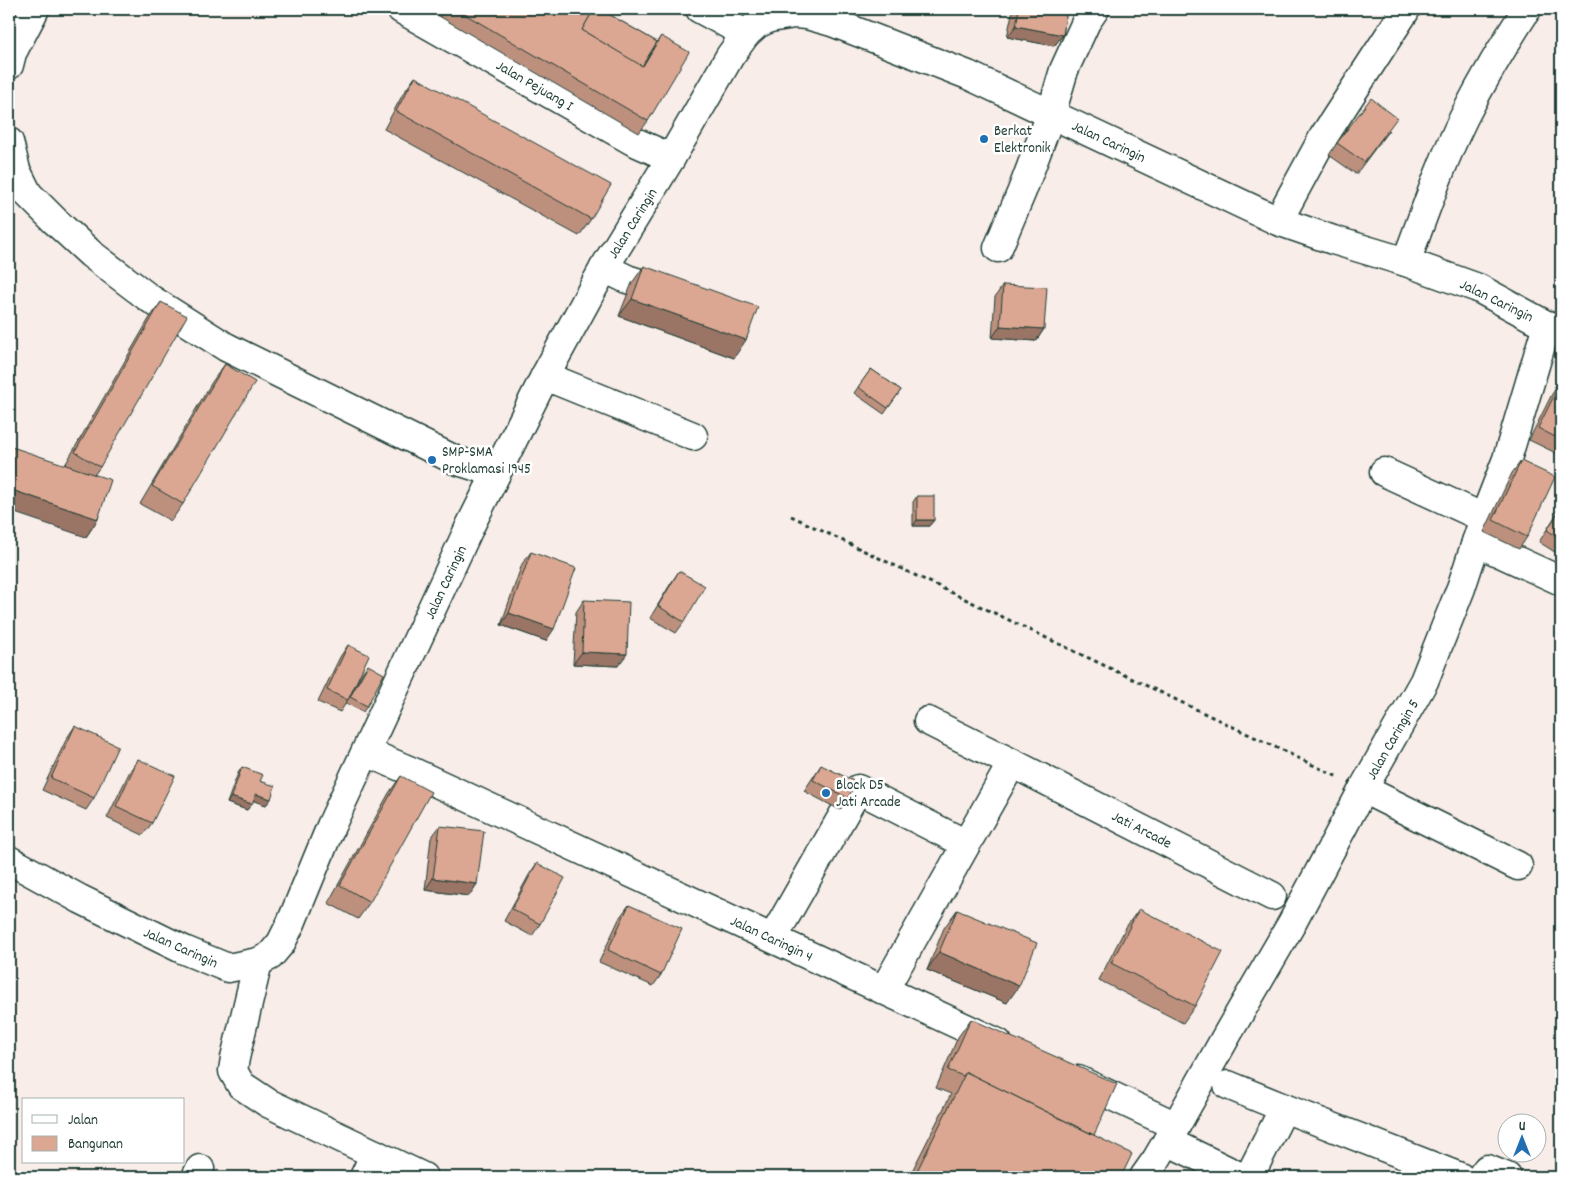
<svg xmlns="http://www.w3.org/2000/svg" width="1570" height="1186" font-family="Dekko,sans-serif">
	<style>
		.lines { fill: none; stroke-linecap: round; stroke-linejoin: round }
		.minor-casing { stroke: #1f3d34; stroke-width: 31 }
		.path { stroke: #1f3d34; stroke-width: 3; stroke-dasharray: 4 4; stroke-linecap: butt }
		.minor { stroke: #fff; stroke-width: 28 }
		.wall { fill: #bd907e; stroke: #1f3d34 }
		.shaded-wall { fill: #9a7566; stroke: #1f3d34 }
		.building { fill: #dca792; stroke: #1f3d34 }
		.poi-dot { fill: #1f6fb2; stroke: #fff; stroke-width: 2 }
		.labels { text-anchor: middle; stroke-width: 5; stroke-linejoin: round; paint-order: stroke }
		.street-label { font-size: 15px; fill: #1f3d34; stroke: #fff }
		.poi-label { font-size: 15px; fill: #1f3d34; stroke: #fff; text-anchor: start }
	</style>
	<rect width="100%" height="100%" fill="#f8ede9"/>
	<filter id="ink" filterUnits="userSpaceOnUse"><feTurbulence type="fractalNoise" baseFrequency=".02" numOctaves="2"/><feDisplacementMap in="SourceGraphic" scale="10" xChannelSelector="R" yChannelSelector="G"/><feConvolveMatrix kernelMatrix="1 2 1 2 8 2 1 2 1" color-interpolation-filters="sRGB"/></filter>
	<g filter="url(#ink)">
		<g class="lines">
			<defs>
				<g id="minor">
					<polyline points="401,9 633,141 671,158"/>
					<polyline points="700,9 746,34"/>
					<polyline points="9,65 12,53 35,9"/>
					<polyline points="9,142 16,170 28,194 55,221 91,254 149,298 226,347 455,460 496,473"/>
					<polyline points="1278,221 1324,136 1405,11"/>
					<polyline points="998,248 1022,191 1051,114 1064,70 1086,22 1095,9"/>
					<path d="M 1406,262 C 1424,214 1441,164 1464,117 C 1483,80 1504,44 1527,9"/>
					<polyline points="604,268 627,279 668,292"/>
					<polyline points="545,376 693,436"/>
					<polyline points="1384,472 1484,518"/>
					<polyline points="1476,542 1561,581"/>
					<polyline points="928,721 1012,763"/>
					<polyline points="366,752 413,772 998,1043"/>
					<polyline points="1363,789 1518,866"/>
					<polyline points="9,860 80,899 184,950 228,968 258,962 270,956 281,943 291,923 331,826 471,524 545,376 604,268 671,158 730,56 746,34 757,24 770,18 794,14 807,15 832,22 968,75 1278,221 1333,240 1406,262 1478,288 1561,333"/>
					<polyline points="777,931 858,789 966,844"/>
					<polyline points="258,962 235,1058 233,1071 241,1085 268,1103 423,1177"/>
					<polyline points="884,990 1012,763 1272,896"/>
					<polyline points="1078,1080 1176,1126"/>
					<polyline points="1228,1085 1284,1108 1460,1177"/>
					<polyline points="1167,1141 1241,1177"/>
					<polyline points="196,1177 200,1169"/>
					<polyline points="364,1177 375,1154"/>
					<polyline points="1144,1177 1156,1160 1176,1126 1228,1033 1292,923 1363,789 1424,681 1461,588 1484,518 1507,459 1547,325"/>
					<polyline points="1249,1177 1284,1108"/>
					<polyline points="1481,1177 1487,1169 1507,1177"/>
				</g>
			</defs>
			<use href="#minor" class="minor-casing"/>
			<polyline class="path" points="791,516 1338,777"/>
			<use href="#minor" class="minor"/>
		</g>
		<g class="wall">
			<polygon points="427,9 600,9 657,42 661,36 648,121 639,133"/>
			<polygon points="1013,9 1067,9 1063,35 1054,46 1007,37"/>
			<polygon points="415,77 591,219 579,236 384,129 403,94"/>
			<polygon points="1389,130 1356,174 1329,155 1337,143"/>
			<polygon points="644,266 734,358 619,316 632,283"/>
			<polygon points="1003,285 1044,329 1036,341 992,338 995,297"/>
			<polygon points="161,302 100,467 94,475 98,519 86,537 65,465 149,319"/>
			<polygon points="225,364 183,504 171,521 140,504 212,382"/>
			<polygon points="871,369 901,390 884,414 854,393"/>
			<polygon points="1561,382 1561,449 1558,454 1529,440 1552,394"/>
			<polygon points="1521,461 1527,537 1519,549 1484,532 1512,473"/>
			<polygon points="917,496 934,520 929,526 913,526 913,502"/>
			<polygon points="1561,507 1561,556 1539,542"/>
			<polygon points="531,552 546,641 501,625 522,564"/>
			<polygon points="679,571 684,622 676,633 650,618 671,583"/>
			<polygon points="584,600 618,666 573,664 576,612"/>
			<polygon points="348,645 348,700 340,712 318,702 340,657"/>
			<polygon points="368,665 367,706 363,712 346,703 363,671"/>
			<polygon points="75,726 94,798 86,810 42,790 67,738"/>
			<polygon points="138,759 152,823 143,835 107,818 130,771"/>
			<polygon points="821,765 848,798 840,810 804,791"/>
			<polygon points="242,767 260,781 271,799 266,805 253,800 247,810 227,803 238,773"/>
			<polygon points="401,776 370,902 358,919 328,903 389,793"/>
			<polygon points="440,826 477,884 469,896 425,890 431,838"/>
			<polygon points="537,863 540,924 532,936 504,921 529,875"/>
			<polygon points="629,905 661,975 653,986 599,962 620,917"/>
			<polygon points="1139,909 1195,1006 1183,1023 1099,980 1126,927"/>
			<polygon points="957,910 1007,1003 927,970 944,928"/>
			<polygon points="971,1019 1094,1135 1121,1177 909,1177 951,1094 936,1088 958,1037"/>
		</g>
		<g class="shaded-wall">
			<polygon points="1016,26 1063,35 1054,46 1007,37"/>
			<polygon points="632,299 746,340 734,358 619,316"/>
			<polygon points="1000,326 1044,329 1036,341 992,338"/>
			<polygon points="9,489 98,519 86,537 9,511"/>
			<polygon points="917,520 934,520 929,526 913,526"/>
			<polygon points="509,613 554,629 546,641 501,625"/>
			<polygon points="582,652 627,654 618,666 573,664"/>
			<polygon points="256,794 271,799 266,805 251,800"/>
			<polygon points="231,797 252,804 247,810 227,803"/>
			<polygon points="433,878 477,884 469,896 425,890"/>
			<polygon points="939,952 1019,986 1007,1003 927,970"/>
		</g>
		<g class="building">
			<polygon points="456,9 594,9 582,30 643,66 661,36 689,52 648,121"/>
			<polygon points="594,9 600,9 657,42 642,66 582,30"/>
			<polygon points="1019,9 1067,9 1063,35 1016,26"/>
			<polygon points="415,77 611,185 591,219 396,111"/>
			<polygon points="1371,98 1397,118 1364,162 1337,143"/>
			<polygon points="644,266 758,307 746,340 632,299"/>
			<polygon points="1003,285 1047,287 1044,329 1000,326"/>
			<polygon points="161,302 187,316 100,467 75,452"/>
			<polygon points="225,364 255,382 183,504 152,486"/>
			<polygon points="871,369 901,390 888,408 858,387"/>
			<polygon points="1561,382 1561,440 1538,428"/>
			<polygon points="9,446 111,480 98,519 9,489"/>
			<polygon points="1521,461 1555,477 1527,537 1493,520"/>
			<rect x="917" y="496" width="17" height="24"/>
			<polygon points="1561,508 1561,539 1547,530"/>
			<polygon points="531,552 576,568 554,629 509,613"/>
			<polygon points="679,571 705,586 684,622 658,606"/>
			<polygon points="584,600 629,602 627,654 582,652"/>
			<polygon points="348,645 369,655 348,700 327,690"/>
			<polygon points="368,665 384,674 367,706 350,697"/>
			<polygon points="75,726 118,746 94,798 51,778"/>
			<polygon points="138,759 175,776 152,823 116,806"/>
			<polygon points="821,765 856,782 848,798 813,780"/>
			<polygon points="242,767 263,775 260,781 275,786 271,799 256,794 252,804 231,797"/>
			<polygon points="401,776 431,792 370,902 340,885"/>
			<polygon points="440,826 484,831 477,884 433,878"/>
			<polygon points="537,863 565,878 540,924 512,909"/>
			<polygon points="629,905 682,929 661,975 608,950"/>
			<polygon points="1139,909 1223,952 1195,1006 1111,963"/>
			<polygon points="957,910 1037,943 1019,986 939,952"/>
			<polygon points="971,1019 1117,1084 1094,1135 966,1072 963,1076 948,1070"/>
			<polygon points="966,1072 1132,1154 1121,1177 914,1177"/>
		</g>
	</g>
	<g class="poi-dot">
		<circle cx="984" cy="139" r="5"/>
		<circle cx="432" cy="460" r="5"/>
		<circle cx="826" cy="793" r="5"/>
	</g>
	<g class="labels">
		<g class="street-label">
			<text transform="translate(535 85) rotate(30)" y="5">Jalan Pejuang I</text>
			<text transform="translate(1109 141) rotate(25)" y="5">Jalan Caringin</text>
			<text transform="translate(632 223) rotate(-58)" y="5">Jalan Caringin</text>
			<text transform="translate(1497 300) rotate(26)" y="5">Jalan Caringin</text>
			<text transform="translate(445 582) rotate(-65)" y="5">Jalan Caringin</text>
			<text transform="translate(1392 739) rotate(-60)" y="5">Jalan Caringin 5</text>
			<text transform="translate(1142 829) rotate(27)" y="5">Jati Arcade</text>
			<text transform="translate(772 938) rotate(25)" y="5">Jalan Caringin 4</text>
			<text transform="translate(181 947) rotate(24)" y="5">Jalan Caringin</text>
		</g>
		<g class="poi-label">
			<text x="994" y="135">Berkat<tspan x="994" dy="17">Elektronik</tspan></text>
			<text x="442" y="456">SMP-SMA<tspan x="442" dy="17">Proklamasi 1945</tspan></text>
			<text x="836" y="789">Block D5<tspan x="836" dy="17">Jati Arcade</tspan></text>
		</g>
	</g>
	<rect width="1570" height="1186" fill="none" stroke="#fff" stroke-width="30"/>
	<rect x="15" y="15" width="1540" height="1156" fill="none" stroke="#1f3d34" stroke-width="2" filter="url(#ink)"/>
	<rect x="22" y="1098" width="162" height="65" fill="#ffffff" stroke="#a5b1ae"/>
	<rect x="32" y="1115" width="25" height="8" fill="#ffffff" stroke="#a5b1ae"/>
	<text x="68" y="1124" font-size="15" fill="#1f3d34">Jalan</text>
	<rect x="32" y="1136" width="25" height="15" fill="#dca792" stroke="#a5b1ae"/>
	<text x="68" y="1148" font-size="15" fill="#1f3d34">Bangunan</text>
	<g transform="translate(1522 1138)"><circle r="24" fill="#ffffff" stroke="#a5b1ae"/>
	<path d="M0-4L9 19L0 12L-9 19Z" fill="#1f6fb2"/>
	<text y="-8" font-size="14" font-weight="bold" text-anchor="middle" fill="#1f3d34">U</text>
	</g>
</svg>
